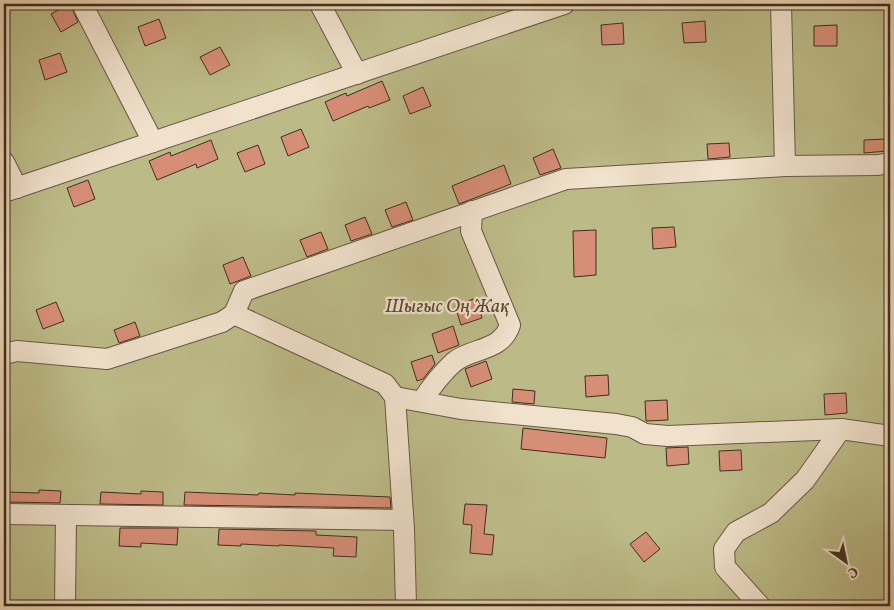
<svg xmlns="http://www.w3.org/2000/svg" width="894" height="610" font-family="Vollkorn,serif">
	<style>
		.green { fill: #bcbb88; stroke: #7e7454 }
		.building { fill: #d68e76; stroke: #3f2e1f }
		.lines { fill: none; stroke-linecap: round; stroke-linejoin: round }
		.minor-casing { stroke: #6a5744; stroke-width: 22 }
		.minor { stroke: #f1e2cd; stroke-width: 20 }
		.labels { text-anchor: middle; stroke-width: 4.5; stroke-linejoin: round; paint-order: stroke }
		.park-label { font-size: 19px; font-style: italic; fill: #584a34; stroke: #f1e2cd }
	</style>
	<rect width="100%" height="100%" fill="#e9d3b2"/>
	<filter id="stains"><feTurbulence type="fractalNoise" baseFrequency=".004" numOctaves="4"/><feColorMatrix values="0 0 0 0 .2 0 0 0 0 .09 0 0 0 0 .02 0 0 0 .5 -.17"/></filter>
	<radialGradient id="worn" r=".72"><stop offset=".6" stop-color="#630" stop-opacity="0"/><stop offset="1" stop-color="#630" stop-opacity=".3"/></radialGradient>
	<rect class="green" x="4" y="4" width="886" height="602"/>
	<g class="building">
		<polygon points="70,4 78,22 61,32 51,14"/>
		<polygon points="159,19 166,38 145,46 138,27"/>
		<polygon points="705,21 706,42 684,43 682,23"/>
		<polygon points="623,23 624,44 602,45 601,25"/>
		<polygon points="837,25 837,46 814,46 814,26"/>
		<polygon points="220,47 230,65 210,75 200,57"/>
		<polygon points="60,53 67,72 45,80 39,60"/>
		<polygon points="382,81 390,100 369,108 368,106 333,121 325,102 346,93 347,96"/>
		<polygon points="423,87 431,106 410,114 403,96"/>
		<polygon points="301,129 309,147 288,156 281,137"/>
		<polygon points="886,139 887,151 864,153 864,140"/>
		<polygon points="211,140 218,159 197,168 196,164 157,180 149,161 170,152 171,156"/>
		<polygon points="729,143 730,157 708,159 707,144"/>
		<polygon points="258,145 265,164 245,172 237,153"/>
		<polygon points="553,149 561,168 540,175 533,158"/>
		<polygon points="504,165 511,184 459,204 452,186"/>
		<polygon points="88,180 95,199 74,207 67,188"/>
		<polygon points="406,202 413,220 392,227 385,210"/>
		<polygon points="365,217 372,234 351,241 345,225"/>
		<polygon points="674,227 676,247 653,249 652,228"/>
		<polygon points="596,230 596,275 574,277 573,231"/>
		<polygon points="321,232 328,249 307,257 300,240"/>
		<polygon points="243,257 251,276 230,284 223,265"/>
		<polygon points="476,298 482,318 461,325 455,306"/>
		<polygon points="56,302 64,321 43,329 36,310"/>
		<polygon points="135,322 140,336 119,343 114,330"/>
		<polygon points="453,326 459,345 438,353 432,334"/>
		<polygon points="432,355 435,364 423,379 417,381 411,362"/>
		<polygon points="486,361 492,379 471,387 465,369"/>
		<polygon points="608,375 609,395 586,397 585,376"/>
		<polygon points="513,389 535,391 534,404 512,402"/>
		<polygon points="846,393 847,413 825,415 824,394"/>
		<polygon points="667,400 668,420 646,421 645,401"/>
		<polygon points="523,428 607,438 605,458 521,449"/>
		<polygon points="688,447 689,464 667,466 666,448"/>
		<polygon points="741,450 742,470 720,471 719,451"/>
		<polygon points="39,490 61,491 60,503 6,502 6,492 39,493"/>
		<polygon points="141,491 163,492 163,505 100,504 101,492 141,494"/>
		<polygon points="185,492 258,495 259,493 295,495 295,493 390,497 391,508 184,505"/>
		<polygon points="465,504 487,505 484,534 494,535 492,555 470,553 472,525 463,524"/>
		<polygon points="120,528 178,528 177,545 141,543 141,547 119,546"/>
		<polygon points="219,529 316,531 316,535 357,537 356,557 333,556 334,548 279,545 279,546 241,544 241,546 218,545"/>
		<polygon points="646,532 660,549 644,562 630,544"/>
	</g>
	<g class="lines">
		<defs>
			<g id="minor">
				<polyline points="82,4 153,142"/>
				<polyline points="320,4 357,74"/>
				<polyline points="781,4 785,166"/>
				<polyline points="4,162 17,188"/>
				<polyline points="4,192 564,4"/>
				<polyline points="234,314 385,384 395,397 404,529 406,606"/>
				<polyline points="4,354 17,351 107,359 222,322 234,314 244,291 566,179 785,166 878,165 890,163"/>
				<polyline points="395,397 461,409 616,424 632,427 645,434 668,436 841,429 890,436"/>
				<path d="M 422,401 C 431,387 442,373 454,362 C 473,347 501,352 510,325 L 471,231 L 472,211"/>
				<polyline points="4,514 403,520"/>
				<polyline points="65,606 66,515"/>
				<polyline points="760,606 725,567 724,549 736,532 771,513 805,480 841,429"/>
			</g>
		</defs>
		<use href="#minor" class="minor-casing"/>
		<use href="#minor" class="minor"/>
	</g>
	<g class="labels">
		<g class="park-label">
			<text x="447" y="312">Шығыс Оң Жақ</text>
		</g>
	</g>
	<rect width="894" height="610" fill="none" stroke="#e9d3b2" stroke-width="20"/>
	<rect x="5" y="5" width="884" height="600" fill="none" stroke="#3f2e1f" stroke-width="2.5"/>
	<rect x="10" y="10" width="874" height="590" fill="none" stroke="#3f2e1f"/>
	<g transform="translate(846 562) rotate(147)" stroke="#f1e2cd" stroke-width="4" paint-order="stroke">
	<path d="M0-4L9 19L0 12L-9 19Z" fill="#3f2e1f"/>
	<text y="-8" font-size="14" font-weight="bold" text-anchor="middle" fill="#3f2e1f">С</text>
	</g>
	<rect width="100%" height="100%" filter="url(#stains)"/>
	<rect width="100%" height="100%" fill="url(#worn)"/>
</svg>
